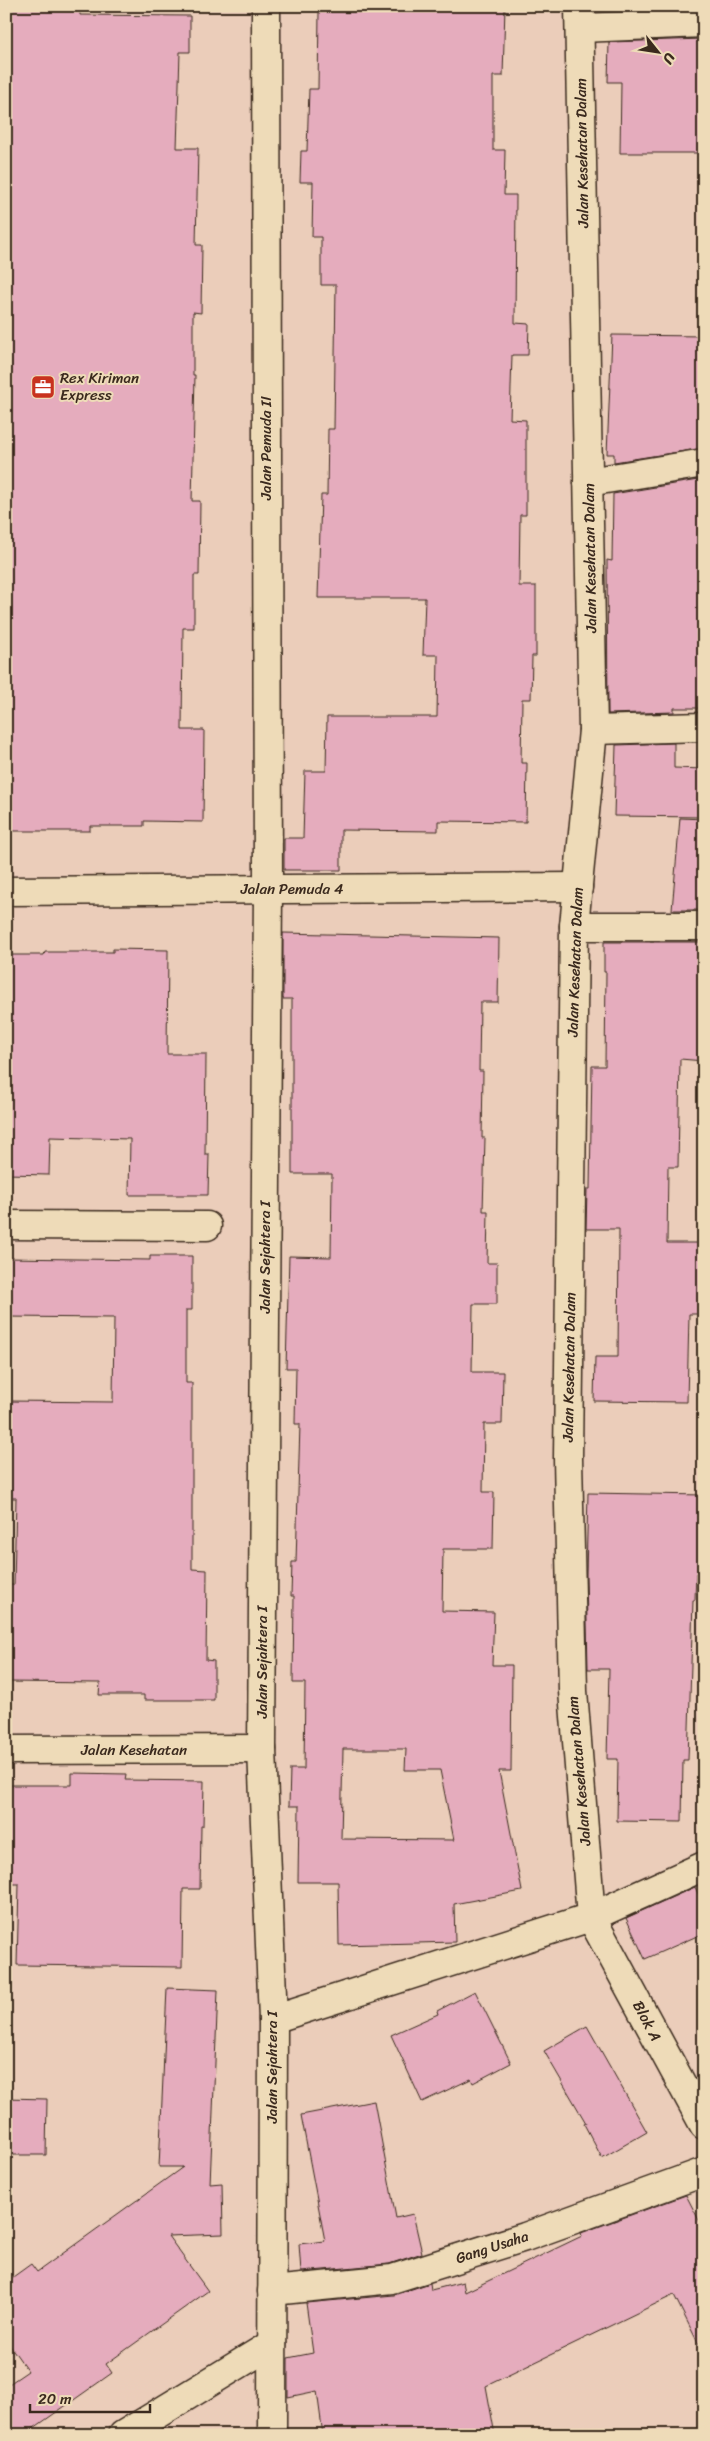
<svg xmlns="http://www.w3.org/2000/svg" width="710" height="2441" font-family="Sriracha,sans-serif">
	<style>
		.building { fill: #e5acbd; stroke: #3b2a1e; fill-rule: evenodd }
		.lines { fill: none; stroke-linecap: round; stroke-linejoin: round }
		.minor-casing { stroke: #3b2a1e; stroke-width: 31 }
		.minor { stroke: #eedbb8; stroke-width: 28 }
		.labels { text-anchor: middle; stroke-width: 4; stroke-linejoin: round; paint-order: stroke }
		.street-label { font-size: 15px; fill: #3b2a1e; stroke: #eedbb8 }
		.poi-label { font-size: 15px; fill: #3b2a1e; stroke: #eedbb8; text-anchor: start }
	</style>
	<rect width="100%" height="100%" fill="#ebcdba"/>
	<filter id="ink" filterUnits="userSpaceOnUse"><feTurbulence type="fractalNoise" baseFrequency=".02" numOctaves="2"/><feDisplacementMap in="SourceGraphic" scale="10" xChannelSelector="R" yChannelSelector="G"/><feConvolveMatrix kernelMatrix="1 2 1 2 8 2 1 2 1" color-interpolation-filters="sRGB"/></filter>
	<g filter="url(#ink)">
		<g class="building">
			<polygon points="6,6 80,6 80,15 190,16 190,52 180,52 177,148 198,148 196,245 202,245 201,313 193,312 193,375 195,375 192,501 200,501 199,575 194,575 194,628 183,628 182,730 204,730 203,822 144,821 144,826 90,826 90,831 6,831"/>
			<polygon points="374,6 505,6 503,76 493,76 493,150 505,150 504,195 516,195 515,323 529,324 528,355 512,355 510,419 526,420 526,515 520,515 519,586 536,586 536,656 532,656 531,699 522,699 521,763 527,763 526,822 438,821 438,831 341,830 341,870 284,870 284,838 303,838 305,771 326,771 327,717 437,717 438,655 423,655 425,598 318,598 321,495 327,495 328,429 334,429 336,285 321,285 321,237 312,237 313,182 300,182 301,151 307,151 309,89 318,89 319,12 374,12"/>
			<polygon points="609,6 704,6 704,7 609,11"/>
			<polygon points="704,39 704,153 620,153 621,82 608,82 609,42"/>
			<polygon points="612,335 704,336 704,448 614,462 614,454 607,454"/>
			<polygon points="704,479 704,708 674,708 674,712 608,714 607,560 612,561 613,494"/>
			<polygon points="674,743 674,768 704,769 704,817 614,816 616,745"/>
			<polygon points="680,818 704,819 704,910 672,910"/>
			<path d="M 283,933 L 499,938 L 498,1002 L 480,1002 L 479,1071 L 483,1071 L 482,1138 L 485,1138 L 483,1211 L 488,1211 L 487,1263 L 497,1263 L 497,1304 L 473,1304 L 472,1372 L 503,1372 L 502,1424 L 484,1424 L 483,1492 L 494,1492 L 493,1549 L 443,1549 L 442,1611 L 494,1612 L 492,1665 L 512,1665 L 511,1771 L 499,1771 L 522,1891 L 454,1904 L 455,1942 L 339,1945 L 338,1882 L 298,1882 L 299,1806 L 289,1806 L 290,1769 L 304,1769 L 305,1683 L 293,1683 L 294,1596 L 291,1596 L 292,1562 L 296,1562 L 300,1424 L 295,1424 L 296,1368 L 286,1368 L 289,1256 L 331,1257 L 332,1174 L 292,1174 L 292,999 L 283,999 ZM 343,1749 L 406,1749 L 405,1770 L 440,1770 L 454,1840 L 341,1839 Z"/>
			<polygon points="604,942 704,942 704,1061 680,1059 678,1167 668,1167 667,1243 704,1243 704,1314 689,1314 687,1402 594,1401 595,1357 618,1357 619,1229 586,1229 587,1189 590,1189 592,1066 605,1066 606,972 604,972"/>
			<polygon points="113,949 168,950 167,1054 206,1054 205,1154 209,1154 208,1195 129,1195 130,1139 50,1137 49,1175 6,1174 6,955 44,955 45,952 113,952"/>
			<polygon points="150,1256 192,1256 192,1310 186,1310 186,1383 192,1383 192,1569 207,1570 206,1660 214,1661 214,1700 144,1700 144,1695 99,1695 100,1683 7,1682 8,1585 14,1585 16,1498 6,1498 8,1401 113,1402 114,1318 6,1317 6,1258 150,1260"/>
			<polygon points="588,1493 704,1495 704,1573 696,1573 695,1600 693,1600 688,1760 683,1760 682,1822 617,1821 618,1759 607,1759 609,1669 588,1669 586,1575"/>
			<polygon points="72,1773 126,1774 125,1780 204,1781 203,1826 201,1826 200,1889 183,1889 182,1967 17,1965 19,1884 6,1884 6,1785 72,1785"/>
			<polygon points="695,1887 704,1906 704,1933 645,1959 626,1918"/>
			<polygon points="167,1988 218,1990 210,2184 222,2183 223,2234 168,2236 208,2291 106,2364 112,2373 24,2435 6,2435 6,2386 28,2371 6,2340 6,2282 31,2264 37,2272 183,2167 159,2167"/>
			<polygon points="475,1991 511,2063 473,2083 471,2079 422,2102 391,2035 438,2014 437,2011"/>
			<polygon points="587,2026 647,2132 602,2158 584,2124 586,2123 544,2051"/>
			<polygon points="6,2098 47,2099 46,2155 6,2155"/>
			<polygon points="374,2101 396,2218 413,2214 422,2253 389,2264 301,2272 299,2244 325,2241 301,2115"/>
			<polygon points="686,2195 704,2230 704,2355 674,2295 486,2386 495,2435 323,2435 317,2391 288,2397 288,2358 313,2353 306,2303 394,2295 430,2283 431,2290 463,2282 465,2292 582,2236 581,2233"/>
		</g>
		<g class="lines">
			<defs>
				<g id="minor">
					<polyline points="266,6 268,889 262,1749 273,2019 272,2435"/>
					<polyline points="579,6 593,730 574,926 568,1458 573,1691 591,1917 704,2125"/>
					<polyline points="580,28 704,23"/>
					<polyline points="588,482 704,463"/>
					<polyline points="593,730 704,727"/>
					<polyline points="6,891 578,887"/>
					<polyline points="574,926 704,926"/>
					<polyline points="6,1225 207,1226"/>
					<polyline points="6,1750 262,1749"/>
					<polyline points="273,2019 591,1917 704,1866"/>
					<polyline points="272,2291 392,2279 525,2237 704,2172"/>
					<polyline points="123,2435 272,2344"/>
				</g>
			</defs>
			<use href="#minor" class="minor-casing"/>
			<use href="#minor" class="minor"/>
		</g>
	</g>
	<defs>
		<symbol id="office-square" viewBox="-11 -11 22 22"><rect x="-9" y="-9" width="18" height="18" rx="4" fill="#c8321e" stroke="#eedbb8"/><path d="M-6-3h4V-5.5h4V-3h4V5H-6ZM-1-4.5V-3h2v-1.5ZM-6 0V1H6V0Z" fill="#fff"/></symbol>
	</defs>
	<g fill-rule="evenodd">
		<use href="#office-square" x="29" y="373" width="28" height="28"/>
	</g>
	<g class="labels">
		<g class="street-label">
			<text transform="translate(582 153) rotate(-91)" y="5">Jalan Kesehatan Dalam</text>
			<text transform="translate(266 448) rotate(-90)" y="5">Jalan Pemuda II</text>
			<text transform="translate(590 558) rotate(-91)" y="5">Jalan Kesehatan Dalam</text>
			<text x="292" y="894">Jalan Pemuda 4</text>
			<text transform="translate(575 962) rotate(-88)" y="5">Jalan Kesehatan Dalam</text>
			<text transform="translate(265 1257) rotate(-90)" y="5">Jalan Sejahtera I</text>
			<text transform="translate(569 1367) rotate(-89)" y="5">Jalan Kesehatan Dalam</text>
			<text transform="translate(262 1662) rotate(-90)" y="5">Jalan Sejahtera I</text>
			<text x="134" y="1755">Jalan Kesehatan</text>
			<text transform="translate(579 1771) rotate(-95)" y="5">Jalan Kesehatan Dalam</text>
			<text transform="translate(647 2021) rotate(62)" y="5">Blok A</text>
			<text transform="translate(272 2067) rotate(-90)" y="5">Jalan Sejahtera I</text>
			<text transform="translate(492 2247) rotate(-18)" y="5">Gang Usaha</text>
		</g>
		<g class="poi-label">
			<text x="60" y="383">Rex Kiriman<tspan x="60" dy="17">Express</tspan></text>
		</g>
	</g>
	<rect width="710" height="2441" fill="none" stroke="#eedbb8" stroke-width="25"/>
	<rect x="12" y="12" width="685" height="2416" fill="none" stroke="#3b2a1e" stroke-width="2" filter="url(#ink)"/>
	<g transform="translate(658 52) rotate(120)" stroke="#eedbb8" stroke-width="4" paint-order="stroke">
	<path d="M0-4L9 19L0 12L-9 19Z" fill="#3b2a1e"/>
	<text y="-8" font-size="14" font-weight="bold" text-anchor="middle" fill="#3b2a1e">U</text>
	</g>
	<path d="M30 2404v8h120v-8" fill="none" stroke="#3b2a1e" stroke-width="2.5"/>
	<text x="38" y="2404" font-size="15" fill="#3b2a1e" stroke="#eedbb8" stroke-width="4" paint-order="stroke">20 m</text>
</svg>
